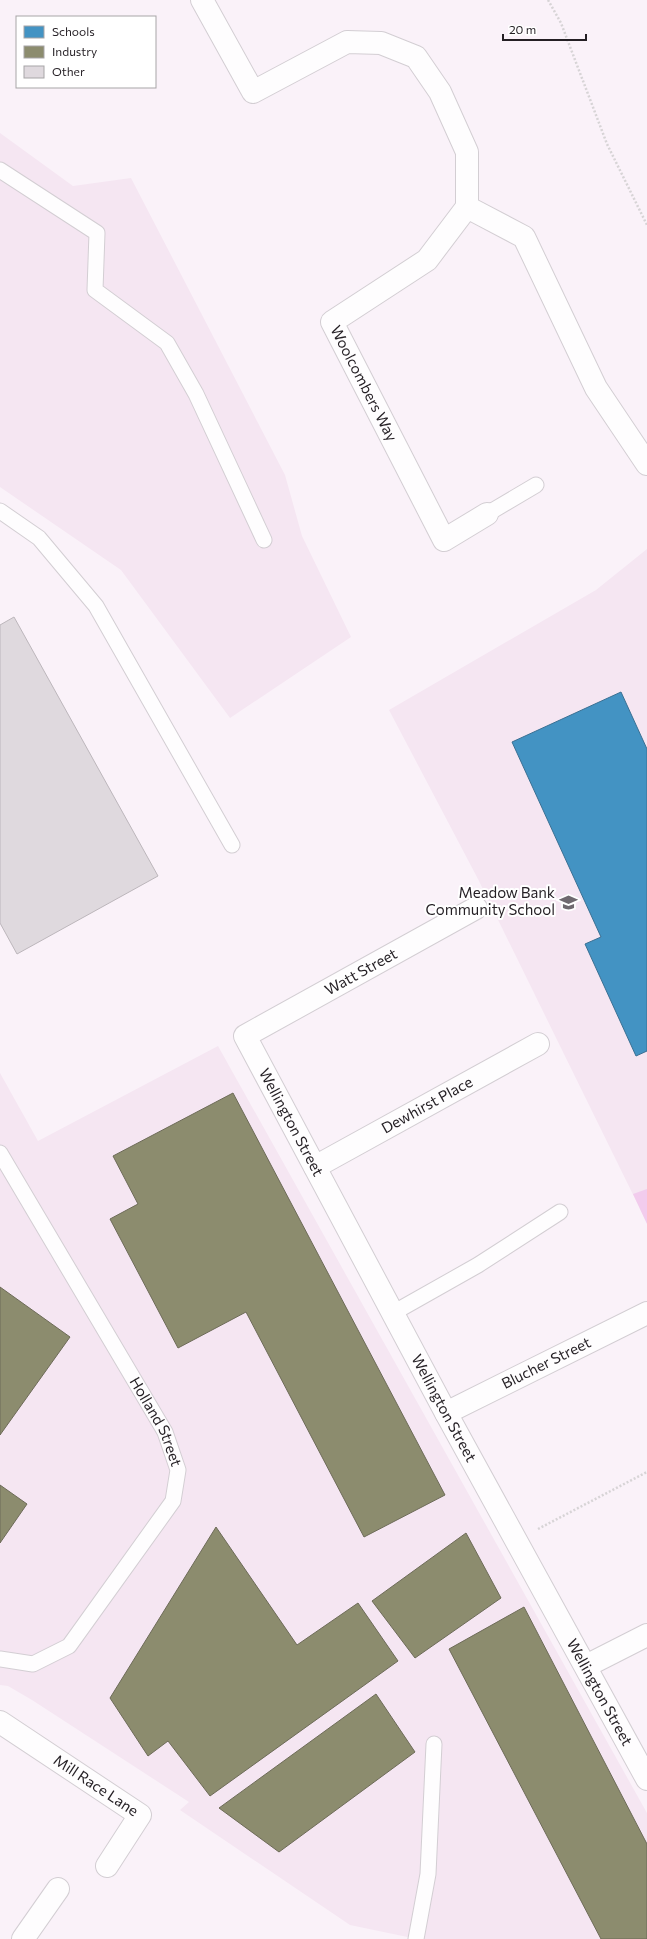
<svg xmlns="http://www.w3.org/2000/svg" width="647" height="1939" font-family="Commissioner,sans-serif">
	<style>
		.built { fill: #f5e6f2 }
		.green { fill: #f2cced }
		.schools { fill: #4393c3; stroke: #3a7093 }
		.industry { fill: #8c8c6e; stroke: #6d6b58 }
		.building { fill: #dfd9de; stroke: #bcb6bb }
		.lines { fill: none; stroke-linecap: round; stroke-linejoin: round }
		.service-casing { stroke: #d3ced3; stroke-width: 17 }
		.minor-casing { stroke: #d3ced3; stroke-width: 24 }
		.path { stroke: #d7d4d6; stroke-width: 2.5; stroke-dasharray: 2 2; stroke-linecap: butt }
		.service { stroke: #fefdfe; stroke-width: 15 }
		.minor { stroke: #fefdfe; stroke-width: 22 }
		.labels { text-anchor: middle; stroke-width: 4; stroke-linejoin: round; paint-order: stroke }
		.street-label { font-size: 15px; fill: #241f24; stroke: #fff }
		.poi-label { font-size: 15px; fill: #241f24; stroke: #fff; text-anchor: end }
	</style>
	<rect width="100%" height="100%" fill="#faf2f9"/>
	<g class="built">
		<polygon points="0,133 73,186 131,178 285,475 302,536 351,637 230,718 121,570 0,487"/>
		<polygon points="647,549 647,1223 478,879 389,710 596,590"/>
		<polygon points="218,1046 647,1813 647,1939 417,1939 350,1925 180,1810 189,1802 32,1700 8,1686 0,1685 0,1073 38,1141"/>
	</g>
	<polygon class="green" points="647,1189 647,1224 633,1194"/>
	<polygon class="schools" points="621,692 647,749 647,1051 636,1056 585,944 601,937 512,742"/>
	<g class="industry">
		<polygon points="233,1093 445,1495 364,1537 246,1312 178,1348 110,1219 138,1204 113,1156"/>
		<polygon points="0,1287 70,1337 0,1435"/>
		<polygon points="0,1485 27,1504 0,1543"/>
		<polygon points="216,1527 297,1645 358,1603 398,1661 210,1796 168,1741 148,1756 110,1698"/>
		<polygon points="466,1533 501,1598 415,1658 372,1601"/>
		<polygon points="524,1607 647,1844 647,1939 601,1939 449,1649"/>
		<polygon points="376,1694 415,1752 279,1852 219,1808"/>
	</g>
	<polygon class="building" points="14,617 158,876 17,954 0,923 0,625"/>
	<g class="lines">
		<defs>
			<g id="service">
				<polyline points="0,170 97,233 95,290 167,343 196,394 264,540"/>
				<polyline points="0,511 39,538 96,606 232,845"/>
				<polyline points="487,514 536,485"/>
				<path id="s1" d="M 0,1153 L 165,1432 L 178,1470 L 173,1501 L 69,1646 L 33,1664 L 0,1659"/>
				<polyline points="393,1313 478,1265 560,1212"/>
				<polyline points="416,1939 428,1874 434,1744"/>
			</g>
			<g id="minor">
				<polyline points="202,0 253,92 347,42 381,43 416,57 440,92 467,152 467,207 524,237 596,388 647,464"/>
				<path id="s2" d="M 467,207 L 427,260 L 332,322 L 444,540 L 487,514"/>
				<path id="s3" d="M 476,908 L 245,1036 L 446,1413 L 647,1779"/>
				<path id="s4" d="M 315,1167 L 538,1044"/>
				<path id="s5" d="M 446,1413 L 647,1313"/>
				<polyline points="586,1666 647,1635"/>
				<path id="s6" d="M 0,1722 L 140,1815 L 107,1866"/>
				<polyline points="23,1939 58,1889"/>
			</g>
		</defs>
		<use href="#service" class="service-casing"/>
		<use href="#minor" class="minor-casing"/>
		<g class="path">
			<polyline points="548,0 561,23 607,144 647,225"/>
			<polyline points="538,1529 647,1472"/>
		</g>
		<use href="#service" class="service"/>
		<use href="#minor" class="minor"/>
	</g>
	<defs>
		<symbol id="school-bare" viewBox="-9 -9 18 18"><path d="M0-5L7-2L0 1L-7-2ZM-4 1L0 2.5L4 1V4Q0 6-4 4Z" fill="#6f696f" stroke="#fff" stroke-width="2.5" paint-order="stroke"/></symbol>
	</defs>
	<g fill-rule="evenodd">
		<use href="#school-bare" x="556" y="890" width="25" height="25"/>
	</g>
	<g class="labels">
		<g class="street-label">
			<text dy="5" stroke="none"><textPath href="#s2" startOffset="249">Woolcombers Way</textPath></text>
			<text transform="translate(361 972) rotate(-29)" y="5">Watt Street</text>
			<text dy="5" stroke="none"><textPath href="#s4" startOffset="128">Dewhirst Place</textPath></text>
			<text dy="5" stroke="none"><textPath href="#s3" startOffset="362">Wellington Street</textPath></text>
			<text dy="5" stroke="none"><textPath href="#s5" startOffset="112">Blucher Street</textPath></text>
			<text dy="5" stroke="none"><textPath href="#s3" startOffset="686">Wellington Street</textPath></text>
			<text dy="5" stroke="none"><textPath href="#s1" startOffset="311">Holland Street</textPath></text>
			<text dy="5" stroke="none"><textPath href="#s3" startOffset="1010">Wellington Street</textPath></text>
			<text dy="5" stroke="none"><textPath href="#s6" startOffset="115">Mill Race Lane</textPath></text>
		</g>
		<g class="poi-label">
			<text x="555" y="898">Meadow Bank<tspan x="555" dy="17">Community School</tspan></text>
		</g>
	</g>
	<rect x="16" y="16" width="140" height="72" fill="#ffffff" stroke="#a7a5a7"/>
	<rect x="24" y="26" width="20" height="12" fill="#4393c3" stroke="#a7a5a7"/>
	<text x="52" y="36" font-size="12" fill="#241f24">Schools</text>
	<rect x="24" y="46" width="20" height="12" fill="#8c8c6e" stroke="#a7a5a7"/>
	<text x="52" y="56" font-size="12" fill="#241f24">Industry</text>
	<rect x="24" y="66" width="20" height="12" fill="#dfd9de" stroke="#a7a5a7"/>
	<text x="52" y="76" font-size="12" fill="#241f24">Other</text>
	<path d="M503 34v6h83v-6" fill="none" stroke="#241f24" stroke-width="2"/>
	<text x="509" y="34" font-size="12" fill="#241f24" stroke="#ffffff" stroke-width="3" paint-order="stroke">20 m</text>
</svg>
